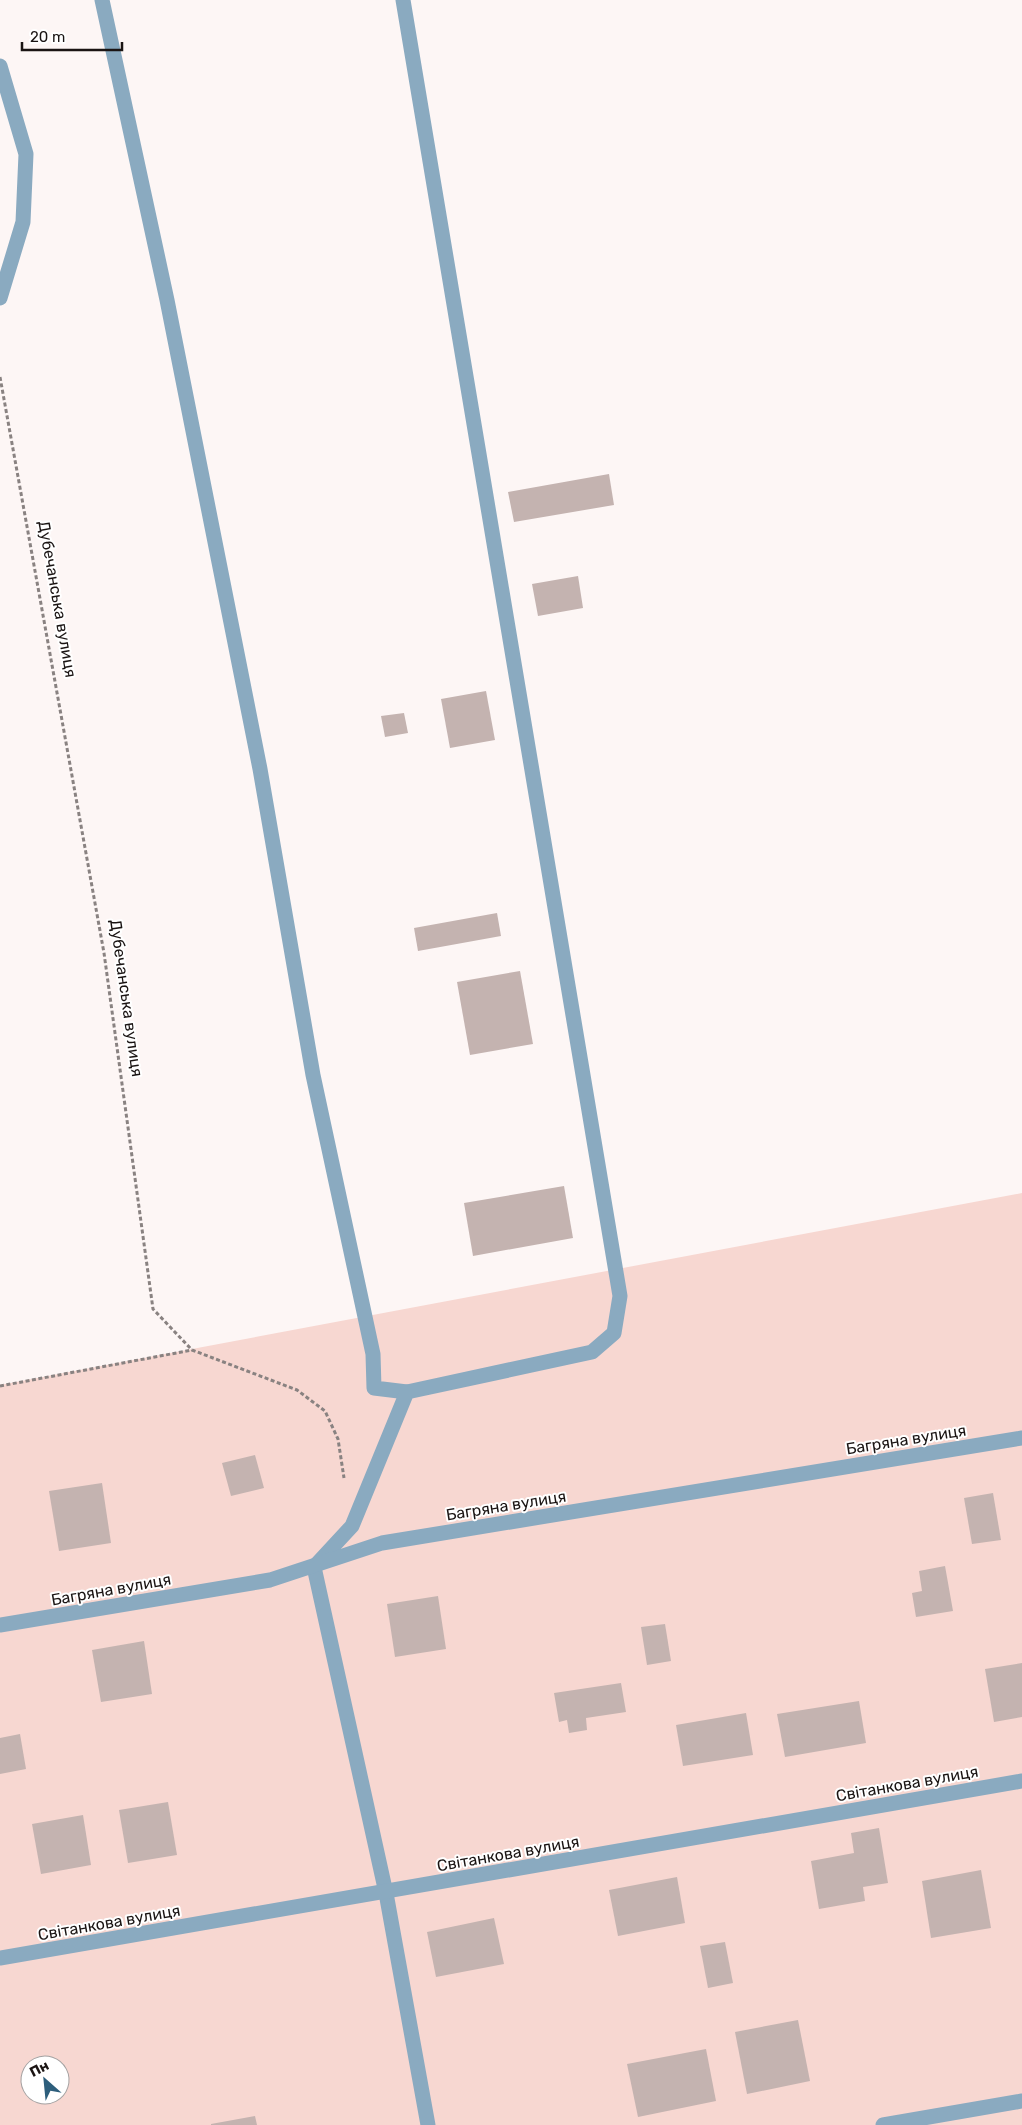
<svg xmlns="http://www.w3.org/2000/svg" width="1022" height="2125" font-family="Rubik,sans-serif">
	<style>
		.green { fill: #f7d7d1; fill-rule: evenodd }
		.building { fill: #c4b3b0 }
		.lines { fill: none; stroke-linecap: round; stroke-linejoin: round }
		.path { stroke: #898281; stroke-width: 3; stroke-dasharray: 4 2.5; stroke-linecap: butt }
		.minor { stroke: #8aaac0; stroke-width: 15 }
		.labels { text-anchor: middle; stroke-width: 4; stroke-linejoin: round; paint-order: stroke }
		.street-label { font-size: 16px; fill: #1a1413; stroke: #fff }
	</style>
	<rect width="100%" height="100%" fill="#fdf6f5"/>
	<path class="green" d="M 1022,1193 L 1022,2125 L 0,2125 L 0,1385 ZM 30,2065 L 60,2065 L 60,2095 L 30,2095 Z"/>
	<g class="building">
		<polygon points="609,474 614,505 514,522 508,492"/>
		<polygon points="578,576 583,608 538,616 532,584"/>
		<polygon points="486,691 495,740 450,748 441,699"/>
		<polygon points="404,713 408,733 385,737 381,716"/>
		<polygon points="497,913 501,936 418,951 414,928"/>
		<polygon points="520,971 533,1044 470,1055 457,982"/>
		<polygon points="564,1186 573,1238 473,1256 464,1203"/>
		<polygon points="255,1455 264,1488 231,1496 222,1463"/>
		<polygon points="102,1483 111,1543 59,1551 49,1491"/>
		<polygon points="993,1493 1001,1540 972,1544 964,1498"/>
		<polygon points="945,1566 953,1611 916,1617 912,1593 922,1591 919,1571"/>
		<polygon points="438,1596 446,1649 395,1657 387,1604"/>
		<polygon points="665,1624 671,1661 647,1665 641,1627"/>
		<polygon points="144,1641 152,1694 101,1702 92,1650"/>
		<polygon points="1022,1663 1022,1717 994,1722 985,1669"/>
		<polygon points="621,1683 626,1712 586,1718 587,1730 569,1733 567,1720 559,1722 554,1693"/>
		<polygon points="859,1701 866,1743 785,1757 777,1714"/>
		<polygon points="746,1713 753,1755 683,1766 676,1725"/>
		<polygon points="20,1734 26,1769 0,1774 0,1738"/>
		<polygon points="168,1802 177,1855 128,1863 119,1810"/>
		<polygon points="83,1815 91,1865 41,1874 32,1824"/>
		<polygon points="879,1828 888,1883 863,1887 865,1901 819,1909 811,1861 854,1853 851,1833"/>
		<polygon points="981,1870 991,1928 931,1938 922,1881"/>
		<polygon points="677,1877 685,1923 618,1936 609,1890"/>
		<polygon points="494,1918 504,1964 436,1977 427,1932"/>
		<polygon points="725,1942 733,1983 708,1988 700,1946"/>
		<polygon points="798,2020 810,2081 747,2094 735,2032"/>
		<polygon points="706,2049 716,2101 638,2117 627,2064"/>
		<polygon points="255,2116 257,2125 211,2125 211,2124"/>
	</g>
	<g class="lines">
		<g class="path">
			<polyline points="0,377 104,953 153,1309 192,1350 297,1390 325,1411 338,1439 344,1478"/>
			<polyline points="0,1386 192,1350"/>
		</g>
		<g class="minor">
			<polyline points="102,0 167,300 260,769 313,1075 373,1354 374,1388 407,1392"/>
			<polyline points="403,0 620,1296 614,1333 592,1352 407,1392 352,1526 314,1567 386,1893 428,2125"/>
			<polyline points="0,66 26,154 23,222 0,298"/>
			<polyline points="0,1625 270,1580 382,1543 1022,1438"/>
			<polyline points="0,1958 1022,1781"/>
			<polyline points="883,2125 1022,2101"/>
		</g>
	</g>
	<g class="labels">
		<g class="street-label">
			<text transform="translate(58 599) rotate(80)" y="6">Дубечанська вулиця</text>
			<text transform="translate(127 998) rotate(82)" y="6">Дубечанська вулиця</text>
			<text transform="translate(906 1439) rotate(-9)" y="6">Багряна вулиця</text>
			<text transform="translate(506 1505) rotate(-9)" y="6">Багряна вулиця</text>
			<text transform="translate(111 1589) rotate(-10)" y="6">Багряна вулиця</text>
			<text transform="translate(907 1783) rotate(-10)" y="6">Світанкова вулиця</text>
			<text transform="translate(508 1853) rotate(-10)" y="6">Світанкова вулиця</text>
			<text transform="translate(109 1922) rotate(-10)" y="6">Світанкова вулиця</text>
		</g>
	</g>
	<g transform="translate(45 2080) rotate(333)"><circle r="24" fill="#ffffff" stroke="#a3a1a1"/>
	<path d="M0-4L9 19L0 12L-9 19Z" fill="#2d5e7c"/>
	<text y="-8" font-size="14" font-weight="bold" text-anchor="middle" fill="#1a1413">Пн</text>
	</g>
	<path d="M22 42v8h100v-8" fill="none" stroke="#1a1413" stroke-width="2.5"/>
	<text x="30" y="42" font-size="15" fill="#1a1413" stroke="#ffffff" stroke-width="4" paint-order="stroke">20 m</text>
</svg>
